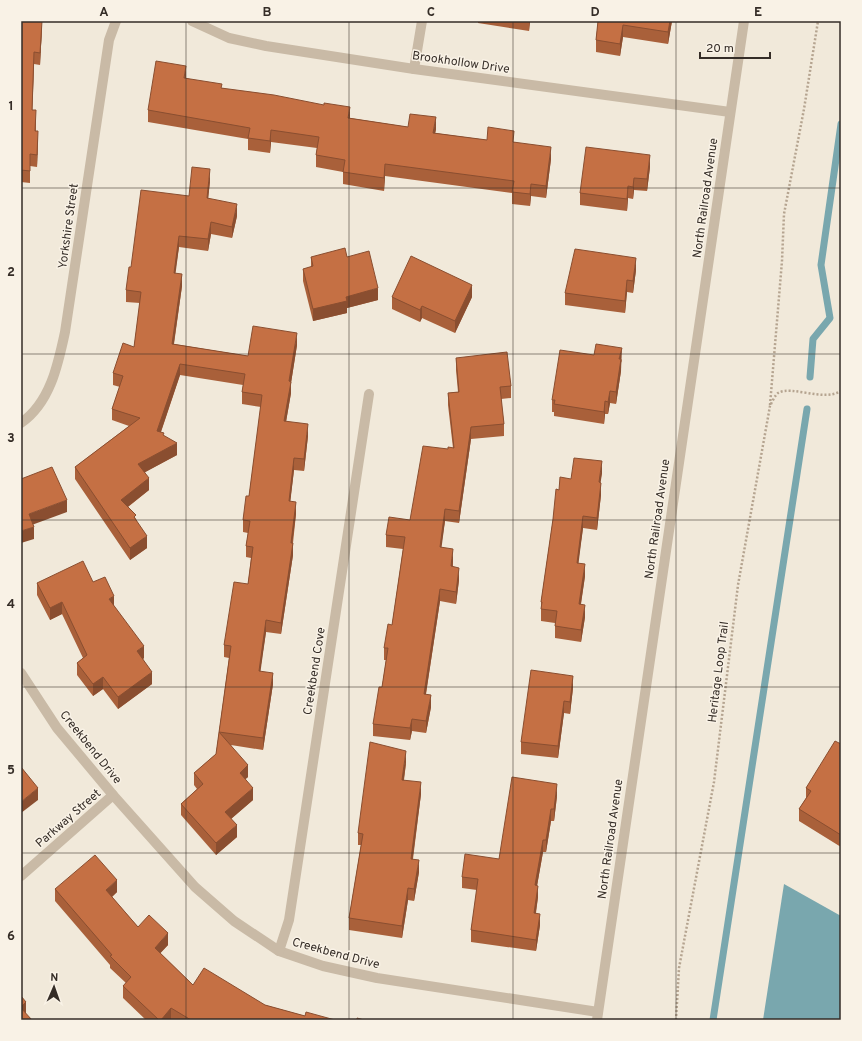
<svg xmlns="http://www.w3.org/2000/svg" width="862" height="1041" font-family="Overpass,sans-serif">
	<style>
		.water { fill: #79a7ae }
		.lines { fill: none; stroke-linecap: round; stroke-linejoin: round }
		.stream { stroke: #79a7ae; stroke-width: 7 }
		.path { stroke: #b5a490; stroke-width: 2.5; stroke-dasharray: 2 2; stroke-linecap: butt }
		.minor { stroke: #c9baa6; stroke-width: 10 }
		.tertiary { stroke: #c9baa6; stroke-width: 10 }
		.wall { fill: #a9603a }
		.shaded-wall { fill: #8a4e30 }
		.building { fill: #c57044; stroke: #8a4e30 }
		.grid { fill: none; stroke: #352d27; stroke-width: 1; stroke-opacity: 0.55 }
		.labels { text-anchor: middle; stroke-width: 3; stroke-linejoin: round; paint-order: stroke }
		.street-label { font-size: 12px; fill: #352d27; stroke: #f9f2e6 }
		.neatline { fill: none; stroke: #352d27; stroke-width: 1.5 }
		.grid-label { font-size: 13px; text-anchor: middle; font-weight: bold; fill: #352d27 }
	</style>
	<rect width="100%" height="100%" fill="#f1e9da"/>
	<polygon class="water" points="784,884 841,916 841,1020 763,1020"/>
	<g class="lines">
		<g class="stream">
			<polyline points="810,377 813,339 830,318 821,265 841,124"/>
			<polyline points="713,1020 807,409"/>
		</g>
		<g class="path">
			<polyline points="770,405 782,261 784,214 804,109 818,21"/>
			<path d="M 676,1020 L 679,968 L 714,782 L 738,585 L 770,406 C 772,402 775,395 778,393 C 792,385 823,402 841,391"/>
		</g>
		<g class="minor">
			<polyline points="192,21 229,38 266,46 414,69 730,112"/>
			<polyline points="414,69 422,21"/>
			<path d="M 21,423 C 50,403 58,365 65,332 L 109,40 L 116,21"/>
			<polyline points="21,673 57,728 113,795 195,887 234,921 279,951 323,966 377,978 598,1012"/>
			<polyline points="21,876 113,795"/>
			<polyline points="279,951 289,920 369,394"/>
		</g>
		<polyline class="tertiary" points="597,1020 744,21"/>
	</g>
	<g class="wall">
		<polygon points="21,21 42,28 40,65 34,64 32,110 36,122 36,131 38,143 37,167 30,166 30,183 21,182"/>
		<polygon points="478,21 530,21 529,31 478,23"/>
		<polygon points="598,21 672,21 668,44 623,37 620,56 596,52 596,40"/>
		<polygon points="186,78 222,88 350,118 408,127 436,129 435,133 487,140 514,142 551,159 546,198 531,196 530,206 512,204 512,193 385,176 384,191 343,184 343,172 316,167 316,155 317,148 271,142 270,153 248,150 248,139 148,122 148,110"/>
		<polygon points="650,167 647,191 634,190 633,199 628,198 627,211 580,205 580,193"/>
		<polygon points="210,181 208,198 237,216 232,238 211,234 208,251 179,247 175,273 182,286 174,344 248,356 297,345 291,383 291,393 286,422 308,436 304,471 294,470 290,502 296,514 293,543 293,555 281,634 266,632 260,671 273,684 263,750 231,745 248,777 245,779 253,800 231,819 237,837 216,855 181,815 181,804 197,789 194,785 194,773 216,754 229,658 224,657 224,645 248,584 251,558 246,557 246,546 248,533 243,532 243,520 249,496 261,407 242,404 242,392 243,385 180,375 161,432 177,455 145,472 149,490 128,507 136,519 147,548 130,560 75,479 75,467 129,426 112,420 112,409 120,387 113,385 113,373 134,347 140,303 126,302 126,290 131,267 189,196"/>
		<polygon points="311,257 347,257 378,300 347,308 347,313 313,321 303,281 303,269 311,267"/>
		<polygon points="636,270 633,293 627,292 625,313 565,305 565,293"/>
		<polygon points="392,297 472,297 455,333 422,318 420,322 392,309"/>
		<polygon points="456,358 511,386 511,398 501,399 504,424 504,436 471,439 459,523 445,521 441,547 453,561 453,567 459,580 456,604 440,601 426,694 431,707 426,733 412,731 410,740 373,736 373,724 382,687 386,660 384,660 384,648 392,625 403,549 386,547 386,535 410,520 448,449 453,448 448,405 448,393 458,392 456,370"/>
		<polygon points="622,360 621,363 621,371 616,404 610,403 608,414 605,414 604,424 554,416 554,412 552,412 552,400"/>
		<polygon points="602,473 600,482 601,495 597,530 583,528 578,563 585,576 581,604 585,617 581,642 555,638 555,623 541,621 541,602 553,519 559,490 571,479"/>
		<polygon points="93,582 114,606 144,658 143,659 152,684 118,709 103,689 93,696 77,675 77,663 83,658 62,614 50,620 37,595 37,583"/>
		<polygon points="573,688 570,714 564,713 558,758 521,754 521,742"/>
		<polygon points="841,744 841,847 799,821 799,809 806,798 806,788"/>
		<polygon points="406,763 404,780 421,794 413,859 419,872 414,901 408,900 402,938 349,930 349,918 361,845 358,845 358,833"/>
		<polygon points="557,796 554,821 551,821 546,852 543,852 537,886 538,897 536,913 540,925 536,951 471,942 471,930 477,890 462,888 462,877 499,859"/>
		<polygon points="55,889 117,892 112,897 138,927 168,945 160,953 193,985 305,1016 335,1020 146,1020 123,998 123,986 126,983 110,968 110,965 55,901"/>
	</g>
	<g class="shaded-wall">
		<polygon points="42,21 42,28 40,65 40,53"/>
		<polygon points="529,21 530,21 529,31"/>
		<polygon points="670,21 672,21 668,44 668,32"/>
		<polygon points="623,25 623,37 620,56 620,44"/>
		<polygon points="34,52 34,64 32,121 32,110"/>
		<polygon points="186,66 186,78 184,78"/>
		<polygon points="350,107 350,119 348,118"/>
		<polygon points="436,117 436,129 433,145 433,133"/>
		<polygon points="271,130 271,142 270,153 270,141"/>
		<polygon points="38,131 38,143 37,167 37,155"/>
		<polygon points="551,147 551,159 546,198 546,186"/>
		<polygon points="650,155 650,167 647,191 647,179"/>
		<polygon points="385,164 385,176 384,191 384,178"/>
		<polygon points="210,169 210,181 207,210 207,198"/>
		<polygon points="634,178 634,190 633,199 633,187"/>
		<polygon points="531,184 531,196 530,206 530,194"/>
		<polygon points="628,186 628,198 627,211 627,199"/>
		<polygon points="237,204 237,216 232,238 232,227"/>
		<polygon points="211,222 211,234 208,251 208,239"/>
		<polygon points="179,236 179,247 174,285 174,273"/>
		<polygon points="636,258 636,270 633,293 633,281"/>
		<polygon points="182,274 182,286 172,356 172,344"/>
		<polygon points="627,280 627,292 625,313 625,301"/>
		<polygon points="472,285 472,297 455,333 455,321"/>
		<polygon points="378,288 378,300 347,308 347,313 313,321 313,309 346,297"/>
		<polygon points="422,306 422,318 420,322 420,310"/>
		<polygon points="297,333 297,345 291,383 291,393 284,433 284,421 289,381"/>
		<polygon points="622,348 621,371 616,404 616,392 619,359"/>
		<polygon points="180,364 180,375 157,443 157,431"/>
		<polygon points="610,391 610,403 608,414 608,402"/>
		<polygon points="605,401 605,414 604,424 604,412"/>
		<polygon points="308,424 308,436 304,471 304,459"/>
		<polygon points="471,427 471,439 459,523 459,511"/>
		<polygon points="177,443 177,455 138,476 138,464"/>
		<polygon points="294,458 294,470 289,513 289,501"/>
		<polygon points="602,461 602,473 599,494 599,482"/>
		<polygon points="149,478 149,490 121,512 121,500"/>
		<polygon points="601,483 601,495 597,530 597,518"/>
		<polygon points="67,500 67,512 29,526 29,514"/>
		<polygon points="296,502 296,514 291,552 293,543 293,555 281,634 281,623"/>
		<polygon points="445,509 445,521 440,559 440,547"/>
		<polygon points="583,516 583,528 577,575 577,563"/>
		<polygon points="34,527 34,539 21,543 21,531"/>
		<polygon points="147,536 147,548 130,560 130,548"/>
		<polygon points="453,549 453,561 451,578 451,566"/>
		<polygon points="585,564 585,576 579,616 579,604"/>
		<polygon points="459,568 459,580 456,604 456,592"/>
		<polygon points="440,589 440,601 424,706 424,694"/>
		<polygon points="114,596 114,608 109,599"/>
		<polygon points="62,602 62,614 50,620 50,608"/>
		<polygon points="585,605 585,617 581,642 581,630"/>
		<polygon points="266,620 266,632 259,682 259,671"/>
		<polygon points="144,646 144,658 137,664 137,651"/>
		<polygon points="152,672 152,684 118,709 118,697"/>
		<polygon points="273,673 273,684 263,750 263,738"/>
		<polygon points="573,676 573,688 570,714 570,702"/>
		<polygon points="103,677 103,689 93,696 93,684"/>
		<polygon points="431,695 431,707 426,733 426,721"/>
		<polygon points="564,701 564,713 558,758 558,746"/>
		<polygon points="412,719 412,731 410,740 410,728"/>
		<polygon points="406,751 406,763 402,792 402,780"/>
		<polygon points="248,765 248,777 240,784 240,773"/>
		<polygon points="421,782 421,794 411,871 411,859"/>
		<polygon points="557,784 557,796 554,821 554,809"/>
		<polygon points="38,788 38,800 21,813 21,802"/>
		<polygon points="253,788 253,800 225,824 225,812"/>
		<polygon points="551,809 551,821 546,852 546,840"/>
		<polygon points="237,825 237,837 216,855 216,843"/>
		<polygon points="543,840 543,852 535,897 535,885"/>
		<polygon points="419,860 419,872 414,901 414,889"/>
		<polygon points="117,880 117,892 106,902 106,890"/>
		<polygon points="538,886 538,897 534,924 534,913"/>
		<polygon points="408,888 408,900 402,938 402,926"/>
		<polygon points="540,914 540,925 536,951 536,940"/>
		<polygon points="168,933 168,945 155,959 155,948"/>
		<polygon points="26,1002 26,1014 21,1019 21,1007"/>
		<polygon points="171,1008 171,1020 161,1020"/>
	</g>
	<g class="building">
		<polygon points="21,21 42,21 40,53 34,52 32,110 36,110 35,131 38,131 37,155 30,154 30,171 21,170"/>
		<polygon points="598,21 670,21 668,32 623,25 620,44 596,40"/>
		<polygon points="156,61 186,66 184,78 222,84 221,88 274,95 324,105 324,103 350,107 348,118 408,127 410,114 436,117 433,133 487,140 488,127 514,131 513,142 551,147 546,186 531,184 530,194 512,192 514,181 385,164 384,178 343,172 345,160 316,155 319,137 271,130 270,141 248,138 250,128 148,110"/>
		<polygon points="586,147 650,155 647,179 634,178 633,187 628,186 627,199 580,193"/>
		<polygon points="192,167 210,169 207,198 237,204 232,227 211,222 208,239 179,236 174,273 182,274 172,344 248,356 253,326 297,333 289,381 291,382 284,421 308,424 304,459 294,458 289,501 296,502 291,543 293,543 281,623 266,620 259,671 273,673 263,738 219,732 248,765 240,773 253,788 225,812 237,825 216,843 181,804 203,784 194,773 216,754 231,646 224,645 234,582 248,584 253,547 246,546 250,521 243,520 246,496 249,496 262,395 242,392 245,374 180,364 157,431 164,433 163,435 177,443 138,464 149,478 121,500 136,515 134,517 147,536 130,548 75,467 140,418 112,409 123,376 113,373 123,343 134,347 141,292 126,290 129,267 131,267 141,190 189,196"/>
		<polygon points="345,248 347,257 369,251 378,288 346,297 347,301 313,309 303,269 313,266 311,257"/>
		<polygon points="575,249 636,258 633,281 627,280 625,301 565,293"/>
		<polygon points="411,256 472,285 455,321 422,306 420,310 392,297"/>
		<polygon points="596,344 622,348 619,359 621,359 616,392 610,391 608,402 605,401 604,412 554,404 555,400 552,400 560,350 594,355"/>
		<polygon points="507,352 511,386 500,387 504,424 471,427 459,511 445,509 440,547 453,549 451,566 459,568 456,592 440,589 424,694 431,695 426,721 412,719 410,728 373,724 379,687 382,687 388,648 384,648 388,624 392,625 405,537 386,535 389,517 410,520 423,446 448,449 448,447 454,448 448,393 459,392 456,358"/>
		<polygon points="574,458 602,461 599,482 601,483 597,518 583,516 577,563 585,564 579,604 585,605 581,630 555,626 557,611 541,609 542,602 541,602 553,519 556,489 559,490 560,477 571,479"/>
		<polygon points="52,467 67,500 29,514 34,527 21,531 21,479"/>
		<polygon points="83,561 93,582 105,577 114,596 109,599 144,646 137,651 152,672 118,697 103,677 93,684 77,663 87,655 62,602 50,608 37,583"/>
		<polygon points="531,670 573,676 570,702 564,701 558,746 521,742"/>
		<polygon points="835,741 841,744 841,835 799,809 811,791 806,788"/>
		<polygon points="370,742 406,751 402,780 421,782 411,859 419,860 414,889 408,888 402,926 349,918 363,834 358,833"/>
		<polygon points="21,767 38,788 21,802"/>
		<polygon points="512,777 557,784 554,809 551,809 546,840 543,840 535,885 538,886 534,913 540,914 536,940 471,930 478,879 462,877 465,854 499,859"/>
		<polygon points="95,855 117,880 106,890 138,927 149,915 168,933 155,948 193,985 204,968 265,1005 305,1016 306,1012 335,1020 191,1020 171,1008 161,1020 159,1020 123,986 131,977 110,956 112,955 55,889"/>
		<polygon points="21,996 26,1002 21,1007"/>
		<polygon points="21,1008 32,1020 21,1020"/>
		<polygon points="357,1018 364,1020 357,1020"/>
	</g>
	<path class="grid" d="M 186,21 L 186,1020M 349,21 L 349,1020M 513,21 L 513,1020M 676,21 L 676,1020M 21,188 L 841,188M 21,354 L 841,354M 21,520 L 841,520M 21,687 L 841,687M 21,853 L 841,853"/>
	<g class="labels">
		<g class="street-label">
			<text transform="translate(461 62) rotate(8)" y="4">Brookhollow Drive</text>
			<text transform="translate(705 198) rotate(-82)" y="4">North Railroad Avenue</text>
			<text transform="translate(68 226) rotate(-82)" y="4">Yorkshire Street</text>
			<text transform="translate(657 519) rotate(-82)" y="4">North Railroad Avenue</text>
			<text transform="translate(314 671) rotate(-81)" y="4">Creekbend Cove</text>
			<text transform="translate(718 672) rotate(-83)" y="4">Heritage Loop Trail</text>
			<text transform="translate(91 747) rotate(51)" y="4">Creekbend Drive</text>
			<text transform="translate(68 818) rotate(-41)" y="4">Parkway Street</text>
			<text transform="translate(610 839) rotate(-82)" y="4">North Railroad Avenue</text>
			<text transform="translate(336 953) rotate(15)" y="4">Creekbend Drive</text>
		</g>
	</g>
	<rect width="862" height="1041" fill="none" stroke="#f9f2e6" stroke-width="44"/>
	<g transform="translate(54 987) rotate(2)" stroke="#f9f2e6" stroke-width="3" paint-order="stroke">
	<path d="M0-3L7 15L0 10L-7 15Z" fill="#352d27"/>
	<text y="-6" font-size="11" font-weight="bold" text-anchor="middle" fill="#352d27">N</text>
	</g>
	<path d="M700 52v6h70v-6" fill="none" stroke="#352d27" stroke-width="2"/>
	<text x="706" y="52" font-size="12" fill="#352d27" stroke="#f9f2e6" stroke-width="3" paint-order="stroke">20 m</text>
	<rect x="22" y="22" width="818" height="997" class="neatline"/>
	<g class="grid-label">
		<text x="104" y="16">A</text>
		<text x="267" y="16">B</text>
		<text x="431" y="16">C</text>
		<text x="595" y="16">D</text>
		<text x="758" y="16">E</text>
		<text x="11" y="110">1</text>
		<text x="11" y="276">2</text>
		<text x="11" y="442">3</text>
		<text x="11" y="608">4</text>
		<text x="11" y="774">5</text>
		<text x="11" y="940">6</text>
	</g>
</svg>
